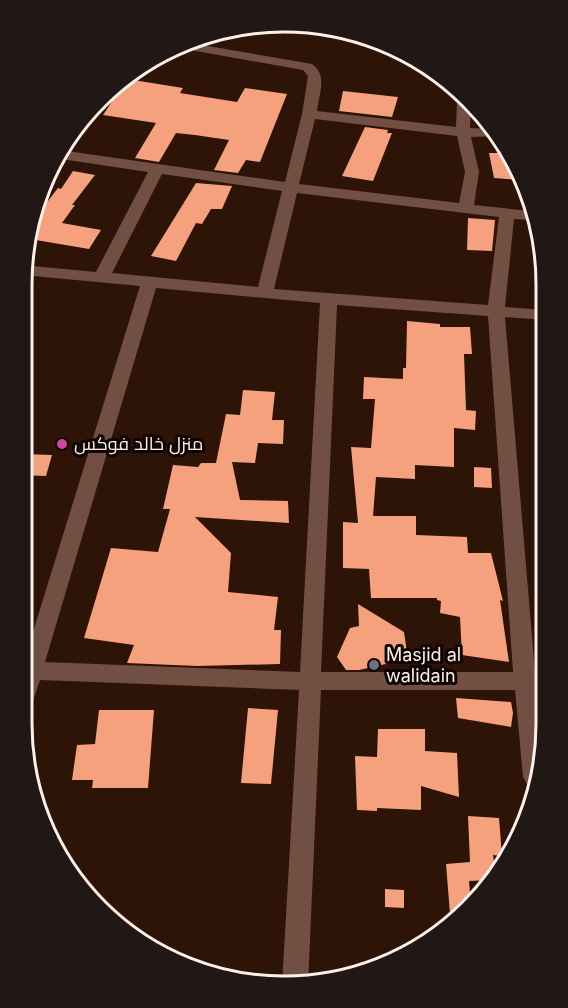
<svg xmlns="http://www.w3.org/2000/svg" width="568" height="1008" font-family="Inter,Cairo,sans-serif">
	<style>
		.building { fill: #f6a17e }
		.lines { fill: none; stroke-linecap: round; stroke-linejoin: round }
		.street { fill: #715043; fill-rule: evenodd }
		.hotel-dot { fill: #d1479c; stroke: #0e0402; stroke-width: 2 }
		.worship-dot { fill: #6b7280; stroke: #0e0402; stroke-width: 2 }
		.labels { text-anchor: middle; stroke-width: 6; stroke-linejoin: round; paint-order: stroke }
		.poi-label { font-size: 18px; fill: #fcf0eb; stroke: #0e0402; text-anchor: start }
		.rim { fill: none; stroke: #fcf0eb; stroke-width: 3 }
	</style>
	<rect width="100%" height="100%" fill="#2e1307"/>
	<g class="building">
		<polygon points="127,79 183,88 180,93 237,102 245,88 287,94 260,162 246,160 238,173 214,170 229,140 195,135 176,133 159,162 135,158 156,123 103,115"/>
		<polygon points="343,91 398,97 392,117 339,111"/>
		<polygon points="365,127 388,130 387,133 392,133 373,181 342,176"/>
		<polygon points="489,153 508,153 519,180 494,178"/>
		<polygon points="73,171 95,175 72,205 75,205 62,223 101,230 89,249 30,239 38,214 58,188 61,189"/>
		<polygon points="196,183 232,186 222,209 211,209 202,224 196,223 176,261 151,256"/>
		<polygon points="468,218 495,220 492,251 467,250"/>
		<polygon points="407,321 440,324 440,327 470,327 472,354 464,354 466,410 476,411 475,430 454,428 454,467 415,465 415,479 376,477 373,516 416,516 416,535 467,537 468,553 491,553 503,601 500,600 509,662 462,655 460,617 440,613 441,601 437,600 437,598 371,598 369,569 343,568 343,522 358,523 351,447 371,448 375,399 363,399 364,377 403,379 403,368 406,368"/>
		<polygon points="243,390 275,392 272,420 284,420 283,444 258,443 255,463 232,462 240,500 288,501 289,523 195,517 231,553 228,592 278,597 274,630 281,630 280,664 197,666 127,663 134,645 84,638 111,548 158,552 170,509 163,509 173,465 198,467 201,463 216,463 226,414 240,415"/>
		<polygon points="21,454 52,455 46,476 21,475"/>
		<polygon points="474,467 491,468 492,488 474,487"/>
		<polygon points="358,604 404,632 408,659 359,670 346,670 337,657 350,628 359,626"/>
		<polygon points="456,698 511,702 513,713 511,727 458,718"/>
		<polygon points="248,708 278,710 271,784 241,783"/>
		<polygon points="99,710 154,710 148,788 92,788 93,780 72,780 77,745 95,744"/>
		<polygon points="378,729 425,729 425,751 457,753 459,797 421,786 421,810 377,808 377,811 357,810 355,756 377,757"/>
		<polygon points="468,816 499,818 502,856 493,855 496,874 492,880 469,881 471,905 451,926 446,864 470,862"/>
		<polygon points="385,889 404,890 404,908 385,907"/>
	</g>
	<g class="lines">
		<path class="street" d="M 190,43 L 312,64 C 328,75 319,94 317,111 L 456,127 L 457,102 L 461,99 L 471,108 L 470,128 L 493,129 L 501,136 L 471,137 L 479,172 L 474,205 L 530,211 L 534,220 L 514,219 L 505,307 L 545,310 L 545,320 L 505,317 L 535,672 L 546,672 L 546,690 L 537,690 L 544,750 L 533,786 L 527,784 L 523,777 L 515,690 L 321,690 L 308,985 L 282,985 L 299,690 L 40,680 L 29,713 L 21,715 L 21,661 L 24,661 L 140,286 L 22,275 L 22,265 L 96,272 L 148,172 L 61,159 L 53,163 L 56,152 L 75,131 L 79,134 L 67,151 L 285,182 L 302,114 L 308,76 L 303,70 L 179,48 ZM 315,119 L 457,136 L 465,172 L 459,203 L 299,184 ZM 162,174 L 282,191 L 258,287 L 112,273 ZM 297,193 L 499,217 L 488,305 L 274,289 ZM 156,288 L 320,303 L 300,672 L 45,662 ZM 337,305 L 488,316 L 513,672 L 321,672 Z"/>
	</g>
	<circle class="hotel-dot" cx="62" cy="444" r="6"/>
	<circle class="worship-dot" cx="374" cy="665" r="6"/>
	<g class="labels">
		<g class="poi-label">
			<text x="74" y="450">منزل خالد فوكس</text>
			<text x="386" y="661">Masjid al<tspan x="386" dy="21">walidain</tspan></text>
		</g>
	</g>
	<path d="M0 0H568V1008H0ZM284 32H284A252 252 0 0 1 536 284V724A252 252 0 0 1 284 976H284A252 252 0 0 1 32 724V284A252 252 0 0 1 284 32Z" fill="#211715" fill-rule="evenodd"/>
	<path class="rim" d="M284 32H284A252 252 0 0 1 536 284V724A252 252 0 0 1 284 976H284A252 252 0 0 1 32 724V284A252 252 0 0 1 284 32Z"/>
</svg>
